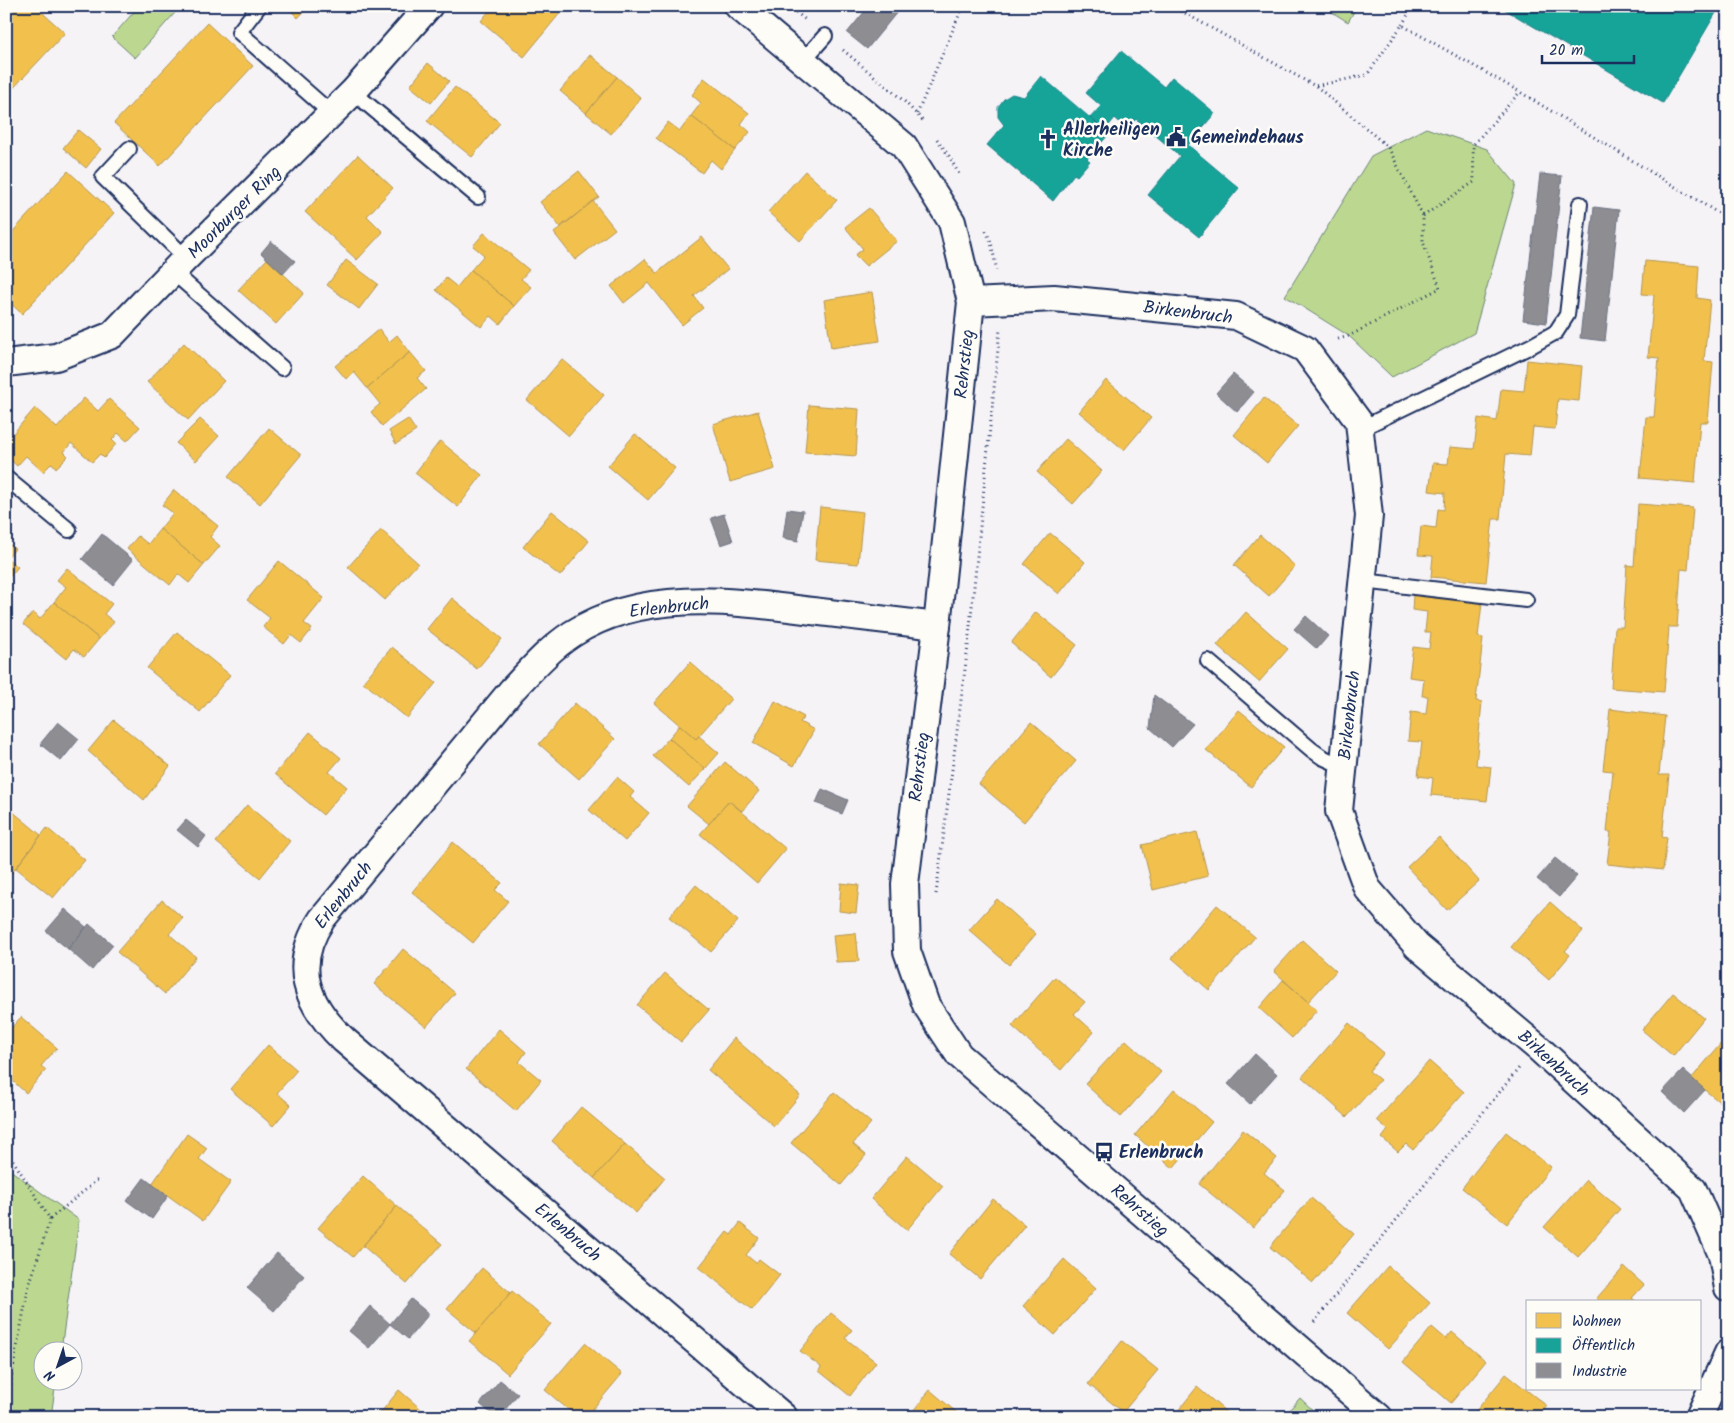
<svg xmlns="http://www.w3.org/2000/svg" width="1734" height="1423" font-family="Kalam,sans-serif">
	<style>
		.green { fill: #bcd890; stroke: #6c8477 }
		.homes { fill: #f2c14e; stroke: #b29553 }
		.public { fill: #17a398; stroke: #188087 }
		.industry { fill: #8d8d92; stroke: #6b7182 }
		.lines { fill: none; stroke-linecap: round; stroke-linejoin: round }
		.service-casing { stroke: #1b2f5e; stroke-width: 18 }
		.minor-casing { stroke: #1b2f5e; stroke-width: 30 }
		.path { stroke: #1b2f5e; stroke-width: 3; stroke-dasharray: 1 4; stroke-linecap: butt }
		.service { stroke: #fdfcf7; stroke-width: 14 }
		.minor { stroke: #fdfcf7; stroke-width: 26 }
		.labels { text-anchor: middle; stroke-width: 5; stroke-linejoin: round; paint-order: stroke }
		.poi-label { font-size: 18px; font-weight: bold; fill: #1b2f5e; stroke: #fdfcf7; text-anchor: start }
		.street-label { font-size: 18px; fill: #1b2f5e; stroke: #fdfcf7 }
	</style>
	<rect width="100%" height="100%" fill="#f6f3f7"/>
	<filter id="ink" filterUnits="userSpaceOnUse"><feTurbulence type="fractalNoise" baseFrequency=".02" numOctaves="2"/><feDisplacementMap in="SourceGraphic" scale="10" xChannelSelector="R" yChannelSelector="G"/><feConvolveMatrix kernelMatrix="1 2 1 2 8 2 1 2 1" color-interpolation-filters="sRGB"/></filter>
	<g filter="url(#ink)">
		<g class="green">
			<polygon points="139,6 181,6 135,58 112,37"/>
			<polygon points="1322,6 1357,6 1348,22"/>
			<polygon points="1426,128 1487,149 1516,184 1474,333 1392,377 1349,336 1285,296 1371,156"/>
			<polygon points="6,1167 79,1220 61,1350 42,1350 42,1380 56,1381 51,1417 6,1417"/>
			<polygon points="1300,1398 1320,1417 1283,1417"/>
		</g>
		<g class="homes">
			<polygon points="6,6 35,6 65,33 6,96"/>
			<polygon points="286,6 309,6 298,18"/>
			<polygon points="493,6 566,6 524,57 481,21"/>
			<polygon points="207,23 253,66 160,166 114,123"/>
			<polygon points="590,55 617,77 586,113 560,91"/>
			<polygon points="428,63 449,81 431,103 410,86"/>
			<polygon points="617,77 641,98 611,134 586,113"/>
			<polygon points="704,78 749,113 741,124 750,132 735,150 691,116 701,103 692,95"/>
			<polygon points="455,87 500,123 472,157 427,121"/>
			<polygon points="691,116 735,150 721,169 711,160 702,173 656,138 668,122 680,131"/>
			<polygon points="78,130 101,149 86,168 63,148"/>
			<polygon points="358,155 393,188 367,216 383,232 357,260 305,212"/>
			<polygon points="68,171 114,213 22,314 6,299 6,239"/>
			<polygon points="579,171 599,197 560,227 540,202"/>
			<polygon points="805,171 837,200 800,241 768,212"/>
			<polygon points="593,201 615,229 575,260 554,233"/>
			<polygon points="869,208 897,241 866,266 855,255 863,249 845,227"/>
			<polygon points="484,233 529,270 521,279 531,287 514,306 471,270 484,255 473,246"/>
			<polygon points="702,237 728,269 694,296 703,308 682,325 649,283 624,303 611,286 645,259 657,273"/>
			<polygon points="267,259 304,293 276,324 238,290"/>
			<polygon points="346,260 378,284 359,309 327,285"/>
			<polygon points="1645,261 1699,266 1697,298 1710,300 1704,361 1713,362 1708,422 1700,422 1695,483 1640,478 1646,417 1654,417 1659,358 1648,357 1654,295 1642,294"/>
			<polygon points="471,270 514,306 500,324 491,316 481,327 436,290 446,278 457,287"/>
			<polygon points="872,292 880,341 831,348 824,300"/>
			<polygon points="379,329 389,342 397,335 410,352 367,388 354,372 346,379 335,366"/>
			<polygon points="184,343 224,381 188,420 147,382"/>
			<polygon points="410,352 426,371 417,378 426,389 382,426 371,412 380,404 367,388"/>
			<polygon points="562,359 604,395 569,436 527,400"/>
			<polygon points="1527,360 1582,366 1579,401 1558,399 1555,429 1533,427 1530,456 1506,454 1500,519 1493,519 1486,582 1431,577 1433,556 1418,555 1421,526 1436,528 1438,509 1444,510 1445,493 1429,491 1433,463 1448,464 1450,447 1474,449 1478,418 1497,421 1501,389 1524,391"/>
			<polygon points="1106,380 1151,418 1124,450 1079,412"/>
			<polygon points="84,398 98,411 109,399 140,427 127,441 118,433 112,440 116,444 104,458 100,454 92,462 71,443 64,452 68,456 56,468 52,463 43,472 26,456 17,466 6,456 6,434 10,437 35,408 57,428"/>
			<polygon points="1264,398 1298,426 1267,463 1234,435"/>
			<polygon points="809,405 859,409 856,456 805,452"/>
			<polygon points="758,411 775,469 730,482 713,424"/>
			<polygon points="200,419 219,436 196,461 176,443"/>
			<polygon points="408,419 416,431 396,444 389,431"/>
			<polygon points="269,428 301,455 260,504 228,477"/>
			<polygon points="635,434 675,468 648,500 608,466"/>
			<polygon points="1066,439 1102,471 1073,504 1037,472"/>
			<polygon points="440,441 482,475 458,507 415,473"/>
			<polygon points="174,490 218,526 210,537 220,546 204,565 160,529 173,513 162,505"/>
			<polygon points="1638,504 1693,508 1688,570 1681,569 1677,627 1669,627 1664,692 1611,688 1615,627 1623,627 1627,565 1634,566"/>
			<polygon points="820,507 863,512 858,564 815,560"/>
			<polygon points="552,511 589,541 560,576 523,547"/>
			<polygon points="160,529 204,565 189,583 178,574 170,585 127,549 138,536 148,544"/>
			<polygon points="381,530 418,563 385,600 348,567"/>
			<polygon points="1050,533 1085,562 1059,594 1024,564"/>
			<polygon points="1260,535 1295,566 1269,596 1234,565"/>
			<polygon points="6,542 15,549 7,558 18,567 6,581"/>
			<polygon points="279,561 324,598 304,623 312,629 301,643 291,635 284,644 263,627 270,618 247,600"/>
			<polygon points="67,568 112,604 104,614 114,622 99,639 54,602 66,587 57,580"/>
			<polygon points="1413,595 1482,603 1478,637 1483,638 1476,701 1482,702 1476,765 1491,767 1487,801 1431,795 1433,778 1418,776 1422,742 1408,741 1411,712 1426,714 1428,696 1422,696 1424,679 1409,677 1413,647 1429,649 1431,632 1425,632 1427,612 1412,610"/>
			<polygon points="452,598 502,639 477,669 427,629"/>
			<polygon points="54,602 99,639 84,657 74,649 66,659 23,624 33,612 40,619"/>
			<polygon points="1036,612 1077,645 1051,677 1011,643"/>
			<polygon points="1246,612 1288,649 1259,682 1217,645"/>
			<polygon points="177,632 230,675 200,712 147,668"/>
			<polygon points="392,647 436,683 407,718 363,682"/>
			<polygon points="690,662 731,699 696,739 654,703"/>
			<polygon points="775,701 804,717 800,722 814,730 794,766 753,743"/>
			<polygon points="575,703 615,739 579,779 539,744"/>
			<polygon points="1610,709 1665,716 1659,775 1669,775 1662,837 1667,838 1663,870 1607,864 1611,832 1607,832 1613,771 1603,770"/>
			<polygon points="1239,710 1284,747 1251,787 1206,750"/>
			<polygon points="114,720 170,766 144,800 88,751"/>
			<polygon points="1031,722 1076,761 1024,822 979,784"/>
			<polygon points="680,725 696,739 699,736 719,753 705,769 669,738"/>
			<polygon points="310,732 341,758 329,772 347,787 323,815 275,774"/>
			<polygon points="669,738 705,769 689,787 653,756"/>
			<polygon points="725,762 759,791 742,811 729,801 709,824 687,806"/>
			<polygon points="617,777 634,792 630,797 649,813 625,841 589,810"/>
			<polygon points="729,801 786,849 757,883 700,834"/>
			<polygon points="247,805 290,841 260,878 216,842"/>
			<polygon points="6,806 41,835 11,874 6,870"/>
			<polygon points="47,828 85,860 53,898 16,868"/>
			<polygon points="1197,832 1208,876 1153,890 1142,845"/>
			<polygon points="1439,837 1479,881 1447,910 1407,867"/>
			<polygon points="453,842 502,883 495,890 508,901 473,943 412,892"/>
			<polygon points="841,883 859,885 856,913 839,911"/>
			<polygon points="696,885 738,921 711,952 669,917"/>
			<polygon points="997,899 1036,934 1009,965 969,930"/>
			<polygon points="162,900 183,918 169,934 196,957 165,994 117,952"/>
			<polygon points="1550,902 1583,931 1565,951 1570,955 1549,980 1511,947"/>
			<polygon points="1217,905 1255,937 1209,990 1172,958"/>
			<polygon points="856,933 859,961 836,962 833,935"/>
			<polygon points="1302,940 1336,971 1308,1002 1274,971"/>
			<polygon points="403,949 455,993 426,1027 374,984"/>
			<polygon points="665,973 709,1010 681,1042 637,1005"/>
			<polygon points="1055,977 1085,1002 1074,1014 1094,1032 1061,1070 1012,1026"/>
			<polygon points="1283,980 1317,1010 1292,1038 1259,1008"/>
			<polygon points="1673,993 1704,1018 1673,1056 1642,1030"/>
			<polygon points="21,1017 57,1048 41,1066 46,1070 26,1093 6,1075 6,1034"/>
			<polygon points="1349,1023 1384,1053 1369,1071 1380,1080 1347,1117 1302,1077"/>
			<polygon points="499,1029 526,1052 519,1062 541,1080 516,1111 466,1069"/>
			<polygon points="1728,1035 1728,1107 1727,1108 1691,1079"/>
			<polygon points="734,1038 800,1095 774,1126 708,1070"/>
			<polygon points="1126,1040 1161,1072 1121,1117 1085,1084"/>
			<polygon points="268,1045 297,1070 277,1093 291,1105 273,1126 230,1089"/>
			<polygon points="1429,1061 1464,1092 1413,1150 1406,1144 1398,1152 1382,1138 1388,1130 1377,1120"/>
			<polygon points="1174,1089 1212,1122 1173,1168 1135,1135"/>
			<polygon points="834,1092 871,1123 853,1144 866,1155 841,1185 791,1143"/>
			<polygon points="581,1107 625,1144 594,1178 552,1141"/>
			<polygon points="1243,1130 1277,1158 1264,1173 1285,1190 1253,1228 1199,1184"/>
			<polygon points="1506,1132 1551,1167 1507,1224 1462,1188"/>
			<polygon points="187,1134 207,1148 199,1159 231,1182 203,1221 152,1184"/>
			<polygon points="625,1144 665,1178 636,1213 594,1178"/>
			<polygon points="907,1156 943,1186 907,1230 871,1199"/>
			<polygon points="363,1176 397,1206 353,1257 318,1228"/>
			<polygon points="1586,1180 1620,1209 1578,1257 1544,1227"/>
			<polygon points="1311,1198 1354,1234 1313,1283 1270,1247"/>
			<polygon points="993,1199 1025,1225 980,1279 949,1254"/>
			<polygon points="397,1206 442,1244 407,1284 363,1246"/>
			<polygon points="740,1223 759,1238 746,1255 756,1263 759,1259 780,1275 752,1310 699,1267 727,1232 731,1235"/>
			<polygon points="1064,1259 1096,1288 1055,1335 1023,1306"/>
			<polygon points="1388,1266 1430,1303 1388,1349 1347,1313"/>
			<polygon points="1624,1267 1644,1285 1632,1298 1637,1302 1599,1302 1596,1299"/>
			<polygon points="482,1268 511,1293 476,1333 447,1309"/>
			<polygon points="512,1291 551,1324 508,1374 469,1341"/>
			<polygon points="831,1313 852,1330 845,1338 876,1362 850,1396 819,1371 821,1367 800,1351"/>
			<polygon points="1432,1327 1446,1339 1452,1332 1486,1361 1451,1403 1403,1362"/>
			<polygon points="1122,1341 1158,1370 1123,1412 1088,1384"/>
			<polygon points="585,1343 622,1374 586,1417 577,1417 545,1390"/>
			<polygon points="1506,1374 1547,1406 1538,1417 1471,1417"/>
			<polygon points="1197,1387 1232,1417 1173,1417"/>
			<polygon points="399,1390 429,1416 428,1417 377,1417"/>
			<polygon points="930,1390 962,1417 908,1417"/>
		</g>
		<g class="public">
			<polygon points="1499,6 1720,6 1663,103"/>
			<polygon points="1121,51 1164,87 1172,77 1215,113 1188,145 1239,188 1199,237 1148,195 1180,156 1136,119 1127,129 1115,118 1105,130 1090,118 1101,106 1086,93"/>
			<polygon points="1041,76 1109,134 1087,159 1090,161 1077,176 1074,174 1053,201 987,145 1004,125 998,117 998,107 1004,99 1012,94 1024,97"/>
		</g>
		<g class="industry">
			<polygon points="869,6 902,6 867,49 847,33"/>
			<polygon points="1540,174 1562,176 1546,323 1523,320"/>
			<polygon points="1594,207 1619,210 1605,341 1580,338"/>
			<polygon points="271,241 295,261 283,274 261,253"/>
			<polygon points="1233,374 1254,392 1237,412 1216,393"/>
			<polygon points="787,509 803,511 798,541 783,538"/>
			<polygon points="724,514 733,541 721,545 711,518"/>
			<polygon points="102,534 133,560 113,585 82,559"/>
			<polygon points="1306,616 1328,636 1317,649 1294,629"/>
			<polygon points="1154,695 1193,724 1172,747 1150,728"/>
			<polygon points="58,722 79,739 61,761 40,744"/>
			<polygon points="822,789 848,800 842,814 816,803"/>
			<polygon points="186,820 206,836 198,847 177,830"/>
			<polygon points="1555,858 1577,876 1559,897 1537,879"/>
			<polygon points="65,909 86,927 68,949 46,931"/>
			<polygon points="89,924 113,945 92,970 68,949"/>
			<polygon points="1255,1054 1277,1074 1250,1104 1228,1084"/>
			<polygon points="1683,1070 1705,1090 1684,1113 1662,1092"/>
			<polygon points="144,1178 168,1196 152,1219 127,1201"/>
			<polygon points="277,1253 304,1276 274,1311 247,1288"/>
			<polygon points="411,1299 429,1314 408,1339 390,1324"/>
			<polygon points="370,1306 390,1324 369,1348 349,1331"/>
			<polygon points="500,1380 518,1394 499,1417 495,1417 480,1404"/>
		</g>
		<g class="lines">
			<defs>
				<g id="service">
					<polyline points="259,6 239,32 332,114"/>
					<polyline points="803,61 825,36"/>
					<polyline points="353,92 478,197"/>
					<polyline points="129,149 103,177 186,258"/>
					<polyline points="173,272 282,368"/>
					<polyline points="1360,429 1531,346 1556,332 1567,315 1580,204"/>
					<polyline points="6,478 69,530"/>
					<polyline points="1363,581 1526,600"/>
					<polyline points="1208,661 1312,750 1322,757 1344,767"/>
				</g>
				<g id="minor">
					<polyline points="738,6 904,146 952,222 971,302 937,626 905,884 907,951 926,1005 959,1055 1379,1417"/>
					<polyline points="971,302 1054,298 1236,316 1305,349 1359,422 1369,516 1339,811 1367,888 1417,946 1537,1047 1693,1189 1722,1255 1728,1288"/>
					<polyline points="6,363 56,357 112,335 186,258 353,92 429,6"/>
					<path d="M 784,1417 L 344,1040 C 306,1004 291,966 322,919 L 511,691 C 530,671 549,649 572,634 C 643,588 733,601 812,611 C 854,616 895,621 937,626"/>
					<polyline points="1699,1417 1728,1353"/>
				</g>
			</defs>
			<use href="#service" class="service-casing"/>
			<use href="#minor" class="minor-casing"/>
			<g class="path">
				<polyline points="788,6 807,21"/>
				<polyline points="1172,6 1315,86 1367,75 1402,25 1520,92 1728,219"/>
				<polyline points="1402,25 1413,6"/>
				<polyline points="843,50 905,102 924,122"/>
				<polyline points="1316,86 1388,147 1423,216 1423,242 1440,288 1349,336 1335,340"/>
				<polyline points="917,114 963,6"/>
				<polyline points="937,139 949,156 960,176"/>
				<polyline points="1423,216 1474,182 1473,145 1520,92"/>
				<polyline points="986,231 991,242 997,271"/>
				<polyline points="936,894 968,646 1000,329"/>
				<polyline points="6,1153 11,1157 50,1219 28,1289 11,1379 10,1417"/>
				<polyline points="50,1219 100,1178"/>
				<polyline points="1314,1322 1519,1068"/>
			</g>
			<use href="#service" class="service"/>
			<use href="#minor" class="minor"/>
		</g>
	</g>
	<defs>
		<symbol id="civic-bare" viewBox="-9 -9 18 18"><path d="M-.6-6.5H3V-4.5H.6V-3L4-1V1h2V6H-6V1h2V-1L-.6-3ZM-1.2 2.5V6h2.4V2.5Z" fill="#1b2f5e" stroke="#fdfcf7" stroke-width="2.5" paint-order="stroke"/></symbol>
		<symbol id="church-bare" viewBox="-9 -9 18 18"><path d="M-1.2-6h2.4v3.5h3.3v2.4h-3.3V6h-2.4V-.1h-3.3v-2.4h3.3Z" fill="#1b2f5e" stroke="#fdfcf7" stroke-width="2.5" paint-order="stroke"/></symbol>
		<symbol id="bus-bare" viewBox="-9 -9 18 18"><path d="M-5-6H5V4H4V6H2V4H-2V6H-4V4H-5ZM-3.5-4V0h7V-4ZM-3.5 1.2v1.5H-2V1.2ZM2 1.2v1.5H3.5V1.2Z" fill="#1b2f5e" stroke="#fdfcf7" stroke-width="2.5" paint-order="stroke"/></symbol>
	</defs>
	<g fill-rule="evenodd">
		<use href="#civic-bare" x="1162" y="123" width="28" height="28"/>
		<use href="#church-bare" x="1034" y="125" width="28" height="28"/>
		<use href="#bus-bare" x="1090" y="1138" width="28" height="28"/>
	</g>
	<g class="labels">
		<g class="poi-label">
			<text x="1063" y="135">Allerheiligen<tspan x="1063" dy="21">Kirche</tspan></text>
			<text x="1191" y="143">Gemeindehaus</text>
			<text x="1119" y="1158">Erlenbruch</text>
		</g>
		<g class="street-label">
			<text transform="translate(234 212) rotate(-45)" y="6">Moorburger Ring</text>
			<text transform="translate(1188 312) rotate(7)" y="6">Birkenbruch</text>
			<text transform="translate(964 364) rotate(-84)" y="6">Rehrstieg</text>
			<text transform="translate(669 607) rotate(-6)" y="6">Erlenbruch</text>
			<text transform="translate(1349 715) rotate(-84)" y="6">Birkenbruch</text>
			<text transform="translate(919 767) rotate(-83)" y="6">Rehrstieg</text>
			<text transform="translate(343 895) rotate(-51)" y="6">Erlenbruch</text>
			<text transform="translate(1554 1063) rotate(42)" y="6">Birkenbruch</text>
			<text transform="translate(1140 1210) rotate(41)" y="6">Rehrstieg</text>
			<text transform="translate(568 1232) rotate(40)" y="6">Erlenbruch</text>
		</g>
	</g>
	<rect width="1734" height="1423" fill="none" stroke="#fdfcf7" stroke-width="25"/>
	<rect x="12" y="12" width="1709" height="1398" fill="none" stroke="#1b2f5e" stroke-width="2" filter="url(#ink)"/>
	<rect x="1526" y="1300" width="175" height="90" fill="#fdfcf7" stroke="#a3aaba"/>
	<rect x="1536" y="1313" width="25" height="15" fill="#f2c14e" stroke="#a3aaba"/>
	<text x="1572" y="1326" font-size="15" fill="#1b2f5e">Wohnen</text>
	<rect x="1536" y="1338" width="25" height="15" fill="#17a398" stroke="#a3aaba"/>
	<text x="1572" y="1350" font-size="15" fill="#1b2f5e">Öffentlich</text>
	<rect x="1536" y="1363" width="25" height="15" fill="#8d8d92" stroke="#a3aaba"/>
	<text x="1572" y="1376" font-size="15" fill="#1b2f5e">Industrie</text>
	<g transform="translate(58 1366) rotate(220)"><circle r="24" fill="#fdfcf7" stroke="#a3aaba"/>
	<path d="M0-4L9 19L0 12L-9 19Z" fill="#1b2f5e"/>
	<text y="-8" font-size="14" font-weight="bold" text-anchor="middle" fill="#1b2f5e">N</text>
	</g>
	<path d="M1542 55v8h92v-8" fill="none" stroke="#1b2f5e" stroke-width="2.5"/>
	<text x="1549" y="55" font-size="15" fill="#1b2f5e" stroke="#fdfcf7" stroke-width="4" paint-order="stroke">20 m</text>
</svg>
